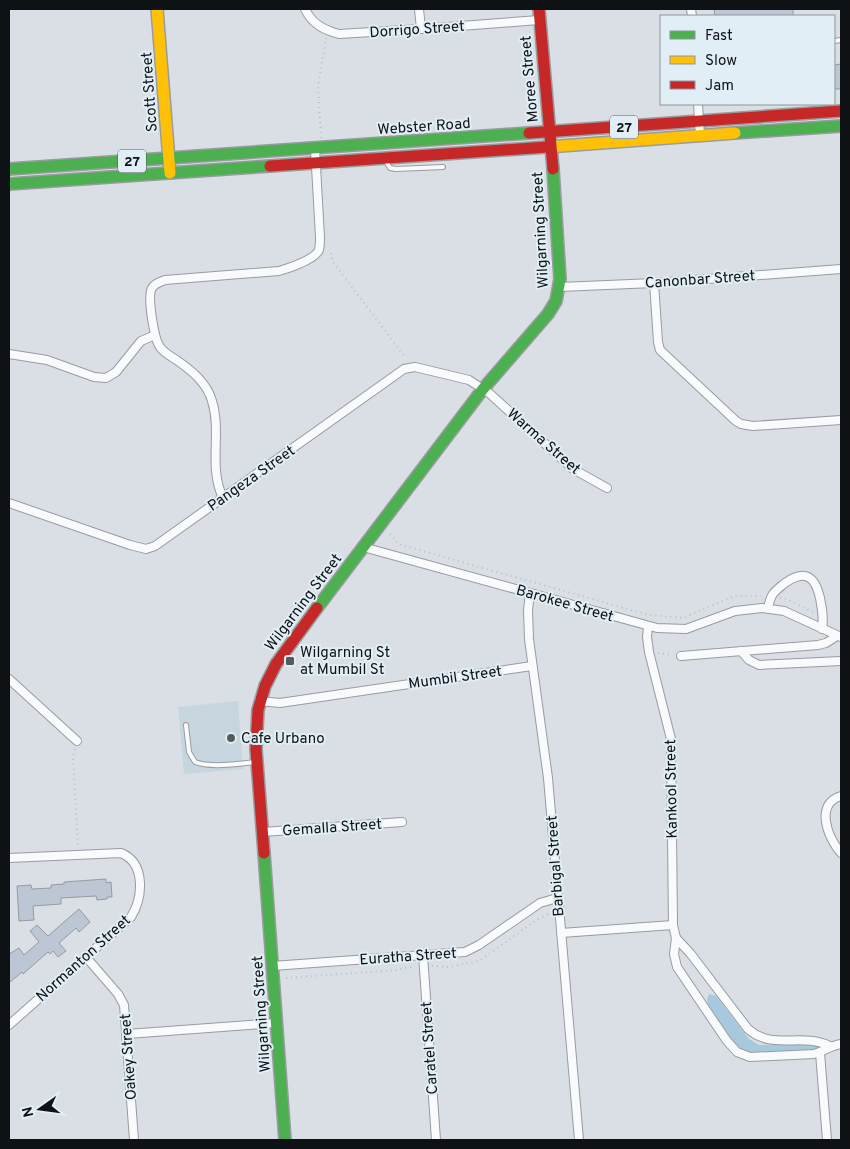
<svg xmlns="http://www.w3.org/2000/svg" width="850" height="1149" font-family="Overpass,sans-serif">
	<style>
		.built { fill: #c7d5de }
		.green { fill: #a7c9dd }
		.building { fill: #bcc6d5; stroke: #979b9f }
		.lines { fill: none; stroke-linecap: round; stroke-linejoin: round }
		.lane-casing { stroke: #989ca0; stroke-width: 6 }
		.street-casing { stroke: #989ca0; stroke-width: 10 }
		.fast-casing { stroke: #989ca0; stroke-width: 14 }
		.slow-casing { stroke: #989ca0; stroke-width: 14 }
		.jam-casing { stroke: #989ca0; stroke-width: 14 }
		.path { stroke: #bdbfc1; stroke-width: 2; stroke-dasharray: 1 4; stroke-linecap: butt }
		.lane { stroke: #f9fafb; stroke-width: 4 }
		.street { stroke: #f9fafb; stroke-width: 8 }
		.fast { stroke: #4caf50; stroke-width: 11 }
		.slow { stroke: #ffc107; stroke-width: 11 }
		.jam { stroke: #c62828; stroke-width: 11 }
		.poi-dot { fill: #555a5d; stroke: #e1eef5; stroke-width: 2 }
		.labels { text-anchor: middle; stroke-width: 4; stroke-linejoin: round; paint-order: stroke }
		.shield { fill: #e1eef5; stroke: #4d5458; stroke-width: 1 }
		.shield-label { font-size: 14px; font-weight: bold; fill: #0e1215 }
		.street-label { font-size: 15px; fill: #0e1215; stroke: #e1eef5 }
		.poi-label { font-size: 15px; fill: #0e1215; stroke: #e1eef5; text-anchor: start }
	</style>
	<rect width="100%" height="100%" fill="#d9dfe4"/>
	<polygon class="built" points="238,701 243,769 184,774 178,707"/>
	<path class="green" d="M 709,994 L 716,996 L 749,1039 L 759,1045 L 812,1043 L 818,1044 L 819,1048 C 801,1053 755,1062 739,1049 C 731,1043 715,1014 708,1004 L 707,1000 Z"/>
	<g class="building">
		<polygon points="714,9 793,9 793,16 715,16"/>
		<polygon points="841,64 841,89 834,89 834,65"/>
		<polygon points="106,879 106,883 111,882 112,897 107,897 107,899 97,900 96,896 61,898 61,904 33,906 34,920 19,921 17,886 31,885 32,889 51,888 51,885 64,884 64,882"/>
		<polygon points="79,909 90,922 79,932 76,928 59,943 66,951 58,957 53,951 50,954 48,952 23,974 22,972 9,983 9,954 19,948 24,955 39,942 30,931 37,925 48,936"/>
	</g>
	<g class="lines">
		<defs>
			<g id="lane">
				<polyline points="834,41 841,40"/>
				<polyline points="385,160 390,168 396,169 443,167"/>
				<path d="M 186,725 L 189,752 L 195,762 C 210,768 238,764 255,762"/>
			</g>
			<g id="street">
				<path d="M 305,9 C 312,24 324,30 339,34 L 421,29 L 539,20"/>
				<polyline points="419,9 421,29"/>
				<polyline points="691,9 692,16"/>
				<polyline points="698,104 700,136"/>
				<polyline points="654,283 658,342 660,350 736,421 741,424 753,426 841,420"/>
				<polyline points="560,287 654,283 841,269"/>
				<polyline points="9,354 47,360 94,377 106,378 116,372 141,341 155,335"/>
				<path d="M 223,498 C 208,467 222,433 212,401 C 207,383 192,371 178,361 C 172,357 164,353 160,347 C 154,339 147,296 152,288 C 155,283 160,282 165,280 L 279,271 C 289,268 314,260 319,250 C 320,246 320,241 320,237 L 315,149"/>
				<polyline points="9,503 130,545 146,549 155,546 397,374 404,369 415,367 469,380 489,393 573,469 607,488"/>
				<polyline points="363,547 657,628 686,629 735,611 762,608 784,611 841,637"/>
				<polyline points="530,593 528,610 529,639 548,778 579,1140"/>
				<path d="M 768,608 C 771,593 774,592 785,583 C 805,569 815,576 820,598 C 822,609 824,618 822,629"/>
				<polyline points="648,626 647,637 649,652 671,739 673,925"/>
				<polyline points="741,651 749,660 759,665 841,661"/>
				<polyline points="681,656 818,645 826,643 837,636"/>
				<polyline points="9,679 77,741"/>
				<polyline points="259,701 280,703 532,666"/>
				<path d="M 841,796 C 814,804 828,838 841,853"/>
				<polyline points="263,832 402,822"/>
				<path d="M 9,858 L 121,853 C 146,863 143,898 131,917 L 9,1025"/>
				<path d="M 561,933 L 673,925 L 676,938 L 674,954 L 677,967 L 727,1041 L 737,1052 L 750,1057 L 814,1054 C 825,1051 829,1046 841,1044"/>
				<path d="M 676,938 L 690,953 L 748,1029 C 773,1051 801,1032 830,1046"/>
				<polyline points="423,955 436,1140"/>
				<polyline points="86,957 118,994 124,1005 134,1140"/>
				<polyline points="272,966 465,952 479,945 540,903 557,898"/>
				<polyline points="127,1034 276,1023"/>
				<polyline points="820,1053 827,1140"/>
			</g>
			<g id="fast">
				<polyline points="735,133 841,126"/>
				<polyline points="9,169 529,133"/>
				<polyline points="9,184 270,166"/>
				<polyline points="317,608 483,389 548,314 556,301 560,279 553,169"/>
				<polyline points="264,853 285,1140"/>
			</g>
			<g id="slow">
				<polyline points="157,9 170,173"/>
				<polyline points="547,147 735,133"/>
			</g>
			<g id="jam">
				<polyline points="539,9 553,169"/>
				<polyline points="529,133 841,111"/>
				<polyline points="270,166 547,147"/>
				<polyline points="264,853 256,749 258,710 265,686 276,664 317,608"/>
			</g>
		</defs>
		<use href="#lane" class="lane-casing"/>
		<use href="#street" class="street-casing"/>
		<use href="#fast" class="fast-casing"/>
		<use href="#slow" class="slow-casing"/>
		<use href="#jam" class="jam-casing"/>
		<g class="path">
			<polyline points="321,138 318,87 326,38"/>
			<polyline points="331,253 333,262 405,357"/>
			<polyline points="390,534 398,544 649,615 683,618 734,596 761,596"/>
			<polyline points="780,598 786,599 815,613"/>
			<polyline points="658,653 673,655"/>
			<polyline points="75,749 73,757 78,846"/>
			<polyline points="432,966 449,967 479,961 538,919 548,914 550,911"/>
			<polyline points="286,978 398,970 402,968 414,967"/>
		</g>
		<use href="#lane" class="lane"/>
		<use href="#street" class="street"/>
		<use href="#fast" class="fast"/>
		<use href="#slow" class="slow"/>
		<use href="#jam" class="jam"/>
	</g>
	<g class="poi-dot">
		<rect x="285" y="656" width="10" height="10" rx="2.5"/>
		<circle cx="231" cy="738" r="5"/>
	</g>
	<g class="labels">
		<g class="shield">
			<rect x="610" y="115.5" width="28" height="23" rx="4"/>
			<rect x="118" y="149.5" width="28" height="23" rx="4"/>
		</g>
		<g class="shield-label">
			<text x="624" y="132">27</text>
			<text x="132" y="166">27</text>
		</g>
		<g class="street-label">
			<text transform="translate(417 29) rotate(-4)" y="5">Dorrigo Street</text>
			<text transform="translate(529 79) rotate(-95)" y="5">Moree Street</text>
			<text transform="translate(149 92) rotate(-94)" y="5">Scott Street</text>
			<text transform="translate(424 126) rotate(-4)" y="5">Webster Road</text>
			<text transform="translate(540 230) rotate(-93)" y="5">Wilgarning Street</text>
			<text transform="translate(700 279) rotate(-4)" y="5">Canonbar Street</text>
			<text transform="translate(544 441) rotate(41)" y="5">Warma Street</text>
			<text transform="translate(251 478) rotate(-35)" y="5">Pangeza Street</text>
			<text transform="translate(303 602) rotate(-53)" y="5">Wilgarning Street</text>
			<text transform="translate(565 603) rotate(16)" y="5">Barokee Street</text>
			<text transform="translate(455 677) rotate(-8)" y="5">Mumbil Street</text>
			<text transform="translate(671 789) rotate(-91)" y="5">Kankool Street</text>
			<text transform="translate(332 827) rotate(-4)" y="5">Gemalla Street</text>
			<text transform="translate(555 866) rotate(-94)" y="5">Barbigal Street</text>
			<text transform="translate(408 956) rotate(-4)" y="5">Euratha Street</text>
			<text transform="translate(83 958) rotate(-42)" y="5">Normanton Street</text>
			<text transform="translate(261 1014) rotate(-94)" y="5">Wilgarning Street</text>
			<text transform="translate(429 1048) rotate(-94)" y="5">Caratel Street</text>
			<text transform="translate(128 1057) rotate(-94)" y="5">Oakey Street</text>
		</g>
		<g class="poi-label">
			<text x="300" y="657">Wilgarning St<tspan x="300" dy="17">at Mumbil St</tspan></text>
			<text x="241" y="743">Cafe Urbano</text>
		</g>
	</g>
	<rect width="850" height="1149" fill="none" stroke="#0e1215" stroke-width="20"/>
	<rect x="660" y="15" width="175" height="90" fill="#e1eef5" stroke="#8d969b"/>
	<rect x="670" y="31" width="25" height="8" fill="#4caf50" stroke="#8d969b"/>
	<text x="705" y="40" font-size="15" fill="#0e1215">Fast</text>
	<rect x="670" y="56" width="25" height="8" fill="#ffc107" stroke="#8d969b"/>
	<text x="705" y="65" font-size="15" fill="#0e1215">Slow</text>
	<rect x="670" y="81" width="25" height="8" fill="#c62828" stroke="#8d969b"/>
	<text x="705" y="90" font-size="15" fill="#0e1215">Jam</text>
	<g transform="translate(40 1109) rotate(256)" stroke="#e1eef5" stroke-width="4" paint-order="stroke">
	<path d="M0-4L9 19L0 12L-9 19Z" fill="#0e1215"/>
	<text y="-8" font-size="14" font-weight="bold" text-anchor="middle" fill="#0e1215">N</text>
	</g>
</svg>
